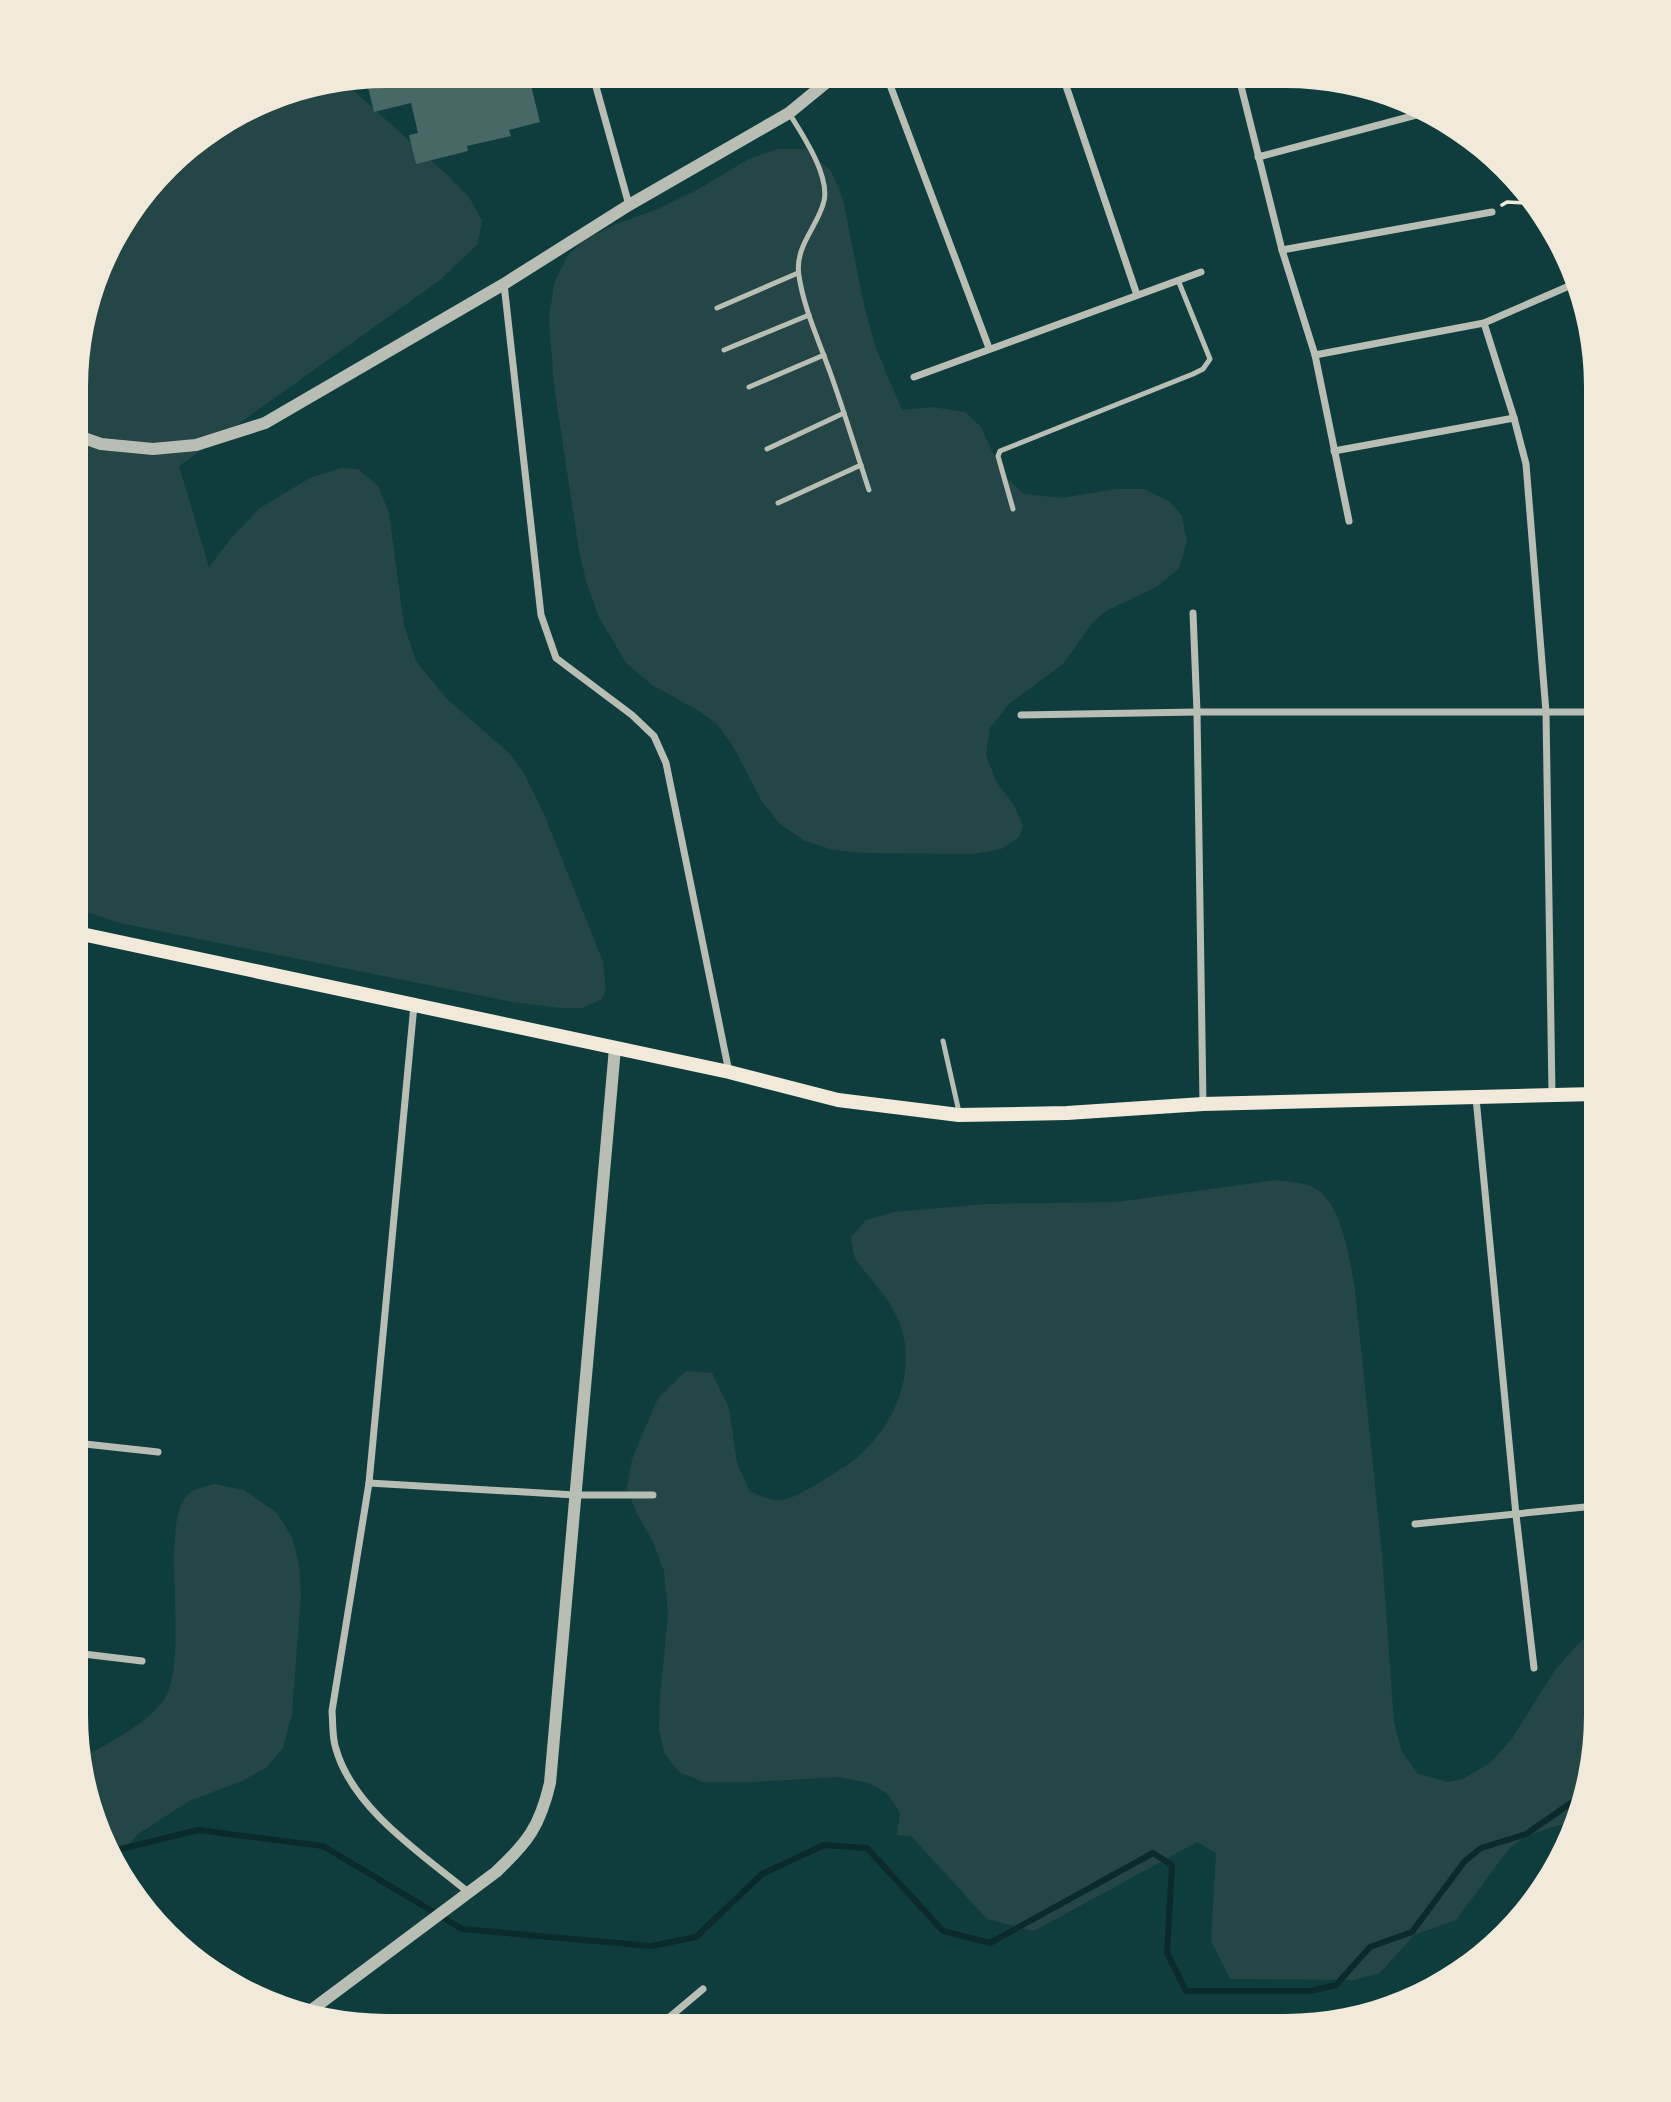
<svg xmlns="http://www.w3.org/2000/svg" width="1671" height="2102" font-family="Mulish,sans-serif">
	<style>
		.green { fill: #244646 }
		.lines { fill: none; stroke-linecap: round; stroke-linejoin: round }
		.stream { stroke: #0a2a2b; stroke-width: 6 }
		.building { fill: #486865 }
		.path { stroke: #f1e9da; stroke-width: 3.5 }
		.service { stroke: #b8beb3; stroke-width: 5 }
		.minor { stroke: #b8beb3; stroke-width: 7 }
		.tertiary { stroke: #b8beb3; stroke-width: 12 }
		.secondary { stroke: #f1e9da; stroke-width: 14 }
	</style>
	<rect width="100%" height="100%" fill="#0f3d3e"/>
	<g class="green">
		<polygon points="344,82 446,174 469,197 482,220 478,244 440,280 179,466 209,567 232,537 260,508 310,478 341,468 358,469 378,486 389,513 404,625 416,661 446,698 509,753 524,773 546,819 603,962 606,989 602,999 583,1008 561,1008 512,1002 120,923 89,913 77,900 78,346 117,231 182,152 286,92"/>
		<polygon points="777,149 806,149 831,171 843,199 862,296 875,346 902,410 932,407 965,412 981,427 1003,475 1024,494 1062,498 1116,489 1144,489 1169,501 1182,516 1187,542 1179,568 1158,586 1106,611 1094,621 1063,664 1009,704 990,728 986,755 996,781 1015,807 1023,826 1019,837 1001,849 975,854 865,853 833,850 803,840 780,824 762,802 733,746 717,724 699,711 652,685 626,663 599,617 586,581 578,545 554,385 549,319 554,284 568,255 586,239 614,225 660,208 697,190 747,160"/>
		<path d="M 1275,1180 C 1286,1182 1303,1182 1313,1187 C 1342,1201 1350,1261 1355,1290 L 1382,1554 L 1394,1723 L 1402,1752 L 1418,1774 L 1448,1782 L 1463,1779 L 1490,1763 L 1511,1740 L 1555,1670 L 1577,1645 L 1595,1630 L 1595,1735 L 1579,1815 L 1569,1822 L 1525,1836 L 1508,1850 L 1456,1920 L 1414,1935 L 1380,1973 L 1354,1980 L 1230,1979 L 1211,1941 L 1216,1853 L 1197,1842 L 1034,1931 L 987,1919 L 911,1836 L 897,1835 L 900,1813 L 888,1794 L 869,1783 L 839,1777 L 753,1782 L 703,1782 L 679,1772 L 664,1753 L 659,1729 L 660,1697 L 668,1614 L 664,1571 L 652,1540 L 636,1512 L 627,1488 L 632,1459 L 658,1398 L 686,1371 L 712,1373 L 729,1408 L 737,1463 L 749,1491 C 757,1494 766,1499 775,1500 C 791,1503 823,1480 838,1471 C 889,1442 924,1372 896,1315 C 889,1300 878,1288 868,1275 C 864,1270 858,1264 855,1258 C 853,1252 852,1243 851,1237 L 866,1220 L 895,1212 L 986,1204 L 1117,1202 Z"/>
		<path d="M 215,1484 L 244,1490 L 276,1512 L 292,1537 L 299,1564 L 301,1593 L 292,1714 L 283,1748 L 267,1767 L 242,1781 L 189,1801 L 138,1834 L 113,1863 L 86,1796 L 81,1759 C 107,1743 151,1723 166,1696 C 190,1653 157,1516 190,1493 C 196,1488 207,1486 215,1484 Z"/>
	</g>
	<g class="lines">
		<polyline class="stream" points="109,1852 198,1830 323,1846 462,1929 651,1946 696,1937 762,1874 824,1845 867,1848 943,1931 990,1943 1153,1853 1172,1865 1167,1953 1186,1991 1310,1991 1336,1985 1370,1947 1412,1932 1464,1862 1481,1848 1526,1834 1584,1794"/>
	</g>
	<polygon class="building" points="400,75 498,76 500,84 529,77 540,122 509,130 511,136 467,146 468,151 416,164 409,135 418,133 411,103 374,112 367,83"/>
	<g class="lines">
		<polyline class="path" points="1502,205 1507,202 1528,203"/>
		<g class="service">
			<path d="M 789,113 C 802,134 830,175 824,201 C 818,227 794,246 799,276 C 804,309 819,341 830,372 C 844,411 856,451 869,490"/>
			<polyline points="717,308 798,273"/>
			<polyline points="724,350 809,315"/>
			<polyline points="749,387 824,355"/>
			<polyline points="767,449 844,413"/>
			<polyline points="778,503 861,465"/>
			<polyline points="1013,509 998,456 1000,451 1193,374 1203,369 1210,359 1178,280"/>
			<polyline points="943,1041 959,1112"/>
		</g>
		<g class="minor">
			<polyline points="593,76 629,205"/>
			<polyline points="887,77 989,348"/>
			<polyline points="1063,77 1137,295"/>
			<polyline points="1239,78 1282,250 1315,355 1349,521"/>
			<polyline points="1258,157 1420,114"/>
			<polyline points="1282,250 1492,212"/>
			<polyline points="504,284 541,615 556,658 632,715 654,736 666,763 729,1072"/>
			<polyline points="1484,323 1514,418 1526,464 1546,712 1552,1094"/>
			<polyline points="1315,355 1484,323 1576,283"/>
			<polyline points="914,377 1201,272"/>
			<polyline points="1334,451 1514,418"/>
			<polyline points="1193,613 1197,712 1203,1104"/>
			<polyline points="1021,715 1197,712 1596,712"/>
			<path d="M 414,1005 L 369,1483 L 332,1711 C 333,1723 332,1738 336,1749 C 353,1809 422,1854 468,1892"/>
			<polyline points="1476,1098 1516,1515 1534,1668"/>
			<polyline points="76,1443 158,1452"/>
			<polyline points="369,1483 575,1495 653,1495"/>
			<polyline points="1415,1524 1595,1506"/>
			<polyline points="75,1653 142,1661"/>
			<polyline points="659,2026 703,1989"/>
		</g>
		<g class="tertiary">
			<polyline points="78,436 101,444 153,449 196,445 265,423 504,284 629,205 789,113 833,77"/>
			<path d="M 306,2014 L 496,1872 C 528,1842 540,1826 550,1783 L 615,1048"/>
		</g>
		<polyline class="secondary" points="77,933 729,1072 838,1100 959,1115 1067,1113 1203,1104 1595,1094"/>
	</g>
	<path d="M0 0H1671V2102H0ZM387 88H1285A299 299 0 0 1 1584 387V1715A299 299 0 0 1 1285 2014H387A299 299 0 0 1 88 1715V387A299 299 0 0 1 387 88Z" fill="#f1e9da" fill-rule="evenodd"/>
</svg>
